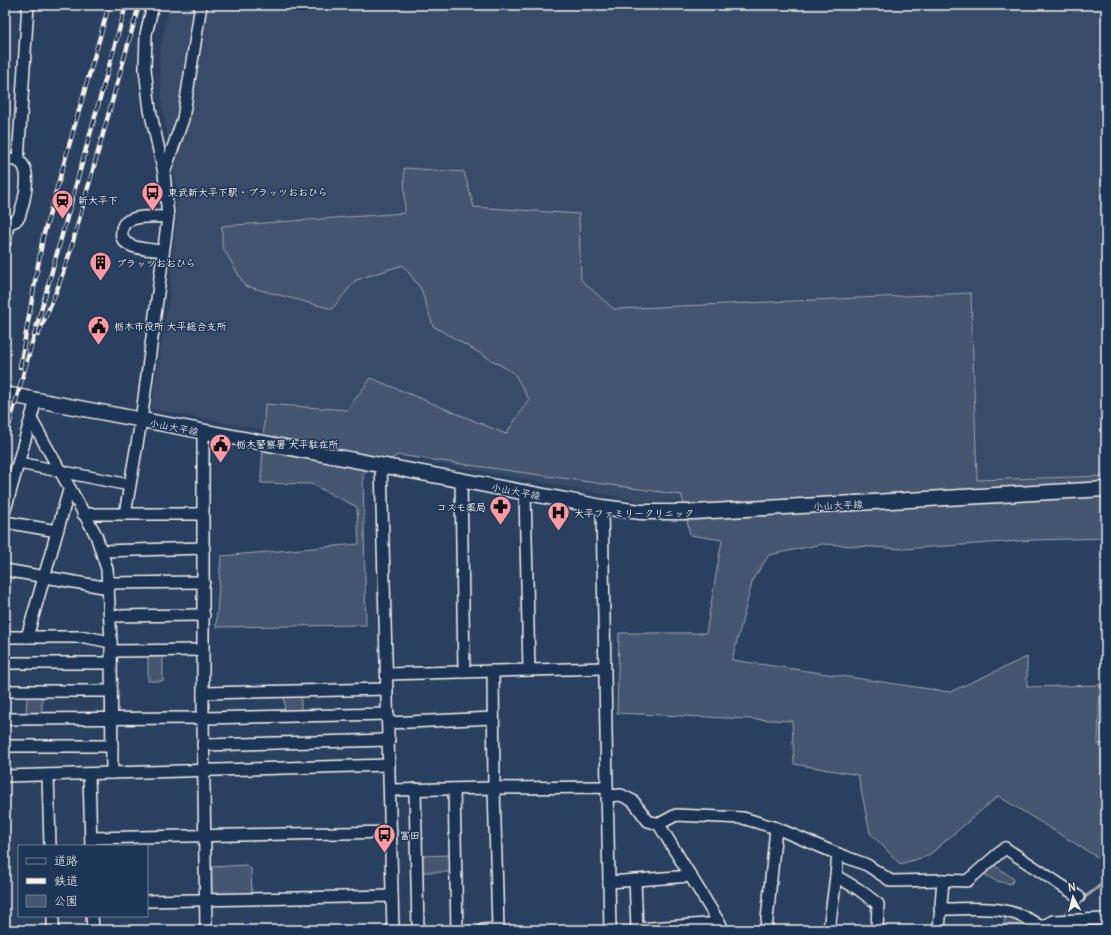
<svg xmlns="http://www.w3.org/2000/svg" width="1111" height="935" font-family="Delius,'Klee One',sans-serif">
	<style>
		.built { fill: #374c69 }
		.green { fill: #445771; stroke: #9ca4ac }
		.lines { fill: none; stroke-linecap: round; stroke-linejoin: round }
		.stream { stroke: #a1a8b0; stroke-width: 3 }
		.minor-casing { stroke: #f4f1e8; stroke-width: 14 }
		.major-casing { stroke: #f4f1e8; stroke-width: 17 }
		.minor { stroke: #1d3557; stroke-width: 11 }
		.major { stroke: #1d3557; stroke-width: 14 }
		.rail-casing { stroke: #f4f1e8; stroke-width: 4.5 }
		.rail { stroke: #1d3557; stroke-width: 3; stroke-dasharray: 9; stroke-linecap: butt }
		.labels { text-anchor: middle; stroke-width: 3; stroke-linejoin: round; paint-order: stroke }
		.poi-label { font-size: 10px; font-weight: bold; fill: #f4f1e8; stroke: #1d3557; text-anchor: start }
		.street-label { font-size: 10px; fill: #f4f1e8; stroke: #1d3557 }
	</style>
	<rect width="100%" height="100%" fill="#2a4060"/>
	<filter id="ink" filterUnits="userSpaceOnUse"><feTurbulence type="fractalNoise" baseFrequency=".025" numOctaves="2"/><feDisplacementMap in="SourceGraphic" scale="8" xChannelSelector="R" yChannelSelector="G"/><feConvolveMatrix kernelMatrix="1 2 1 2 8 2 1 2 1" color-interpolation-filters="sRGB"/></filter>
	<g filter="url(#ink)">
		<polygon class="built" points="169,5 1106,5 1106,476 721,501 646,502 151,409 169,296 178,195 162,105 159,57"/>
		<g class="green">
			<polygon points="404,168 464,172 474,207 579,214 581,280 614,309 971,293 977,480 1106,476 1106,538 1034,540 903,549 822,544 769,555 753,579 732,660 950,692 1027,657 1027,687 1100,685 1098,744 1106,744 1105,862 998,796 928,856 900,864 870,833 858,775 794,764 792,721 617,713 619,633 706,633 722,540 690,535 682,495 398,455 363,474 366,625 216,627 221,556 359,544 357,507 311,484 261,483 265,404 347,410 371,378 506,434 529,399 514,373 433,326 421,289 403,265 356,280 332,309 245,286 222,246 222,226 405,213"/>
			<polygon points="163,656 163,681 148,681 148,657"/>
			<polygon points="27,694 42,694 42,715 26,715"/>
			<polygon points="284,696 301,696 301,713 285,713"/>
			<polygon points="452,855 453,872 421,872 420,856"/>
			<polygon points="246,865 251,869 252,896 211,894 211,867"/>
			<polygon points="994,865 1014,879 1011,884 996,881 984,874"/>
			<polygon points="1005,917 1020,921 1025,925 1025,930 1004,930"/>
		</g>
		<g class="lines">
			<g class="stream">
				<path d="M 1062,918 C 1073,902 1093,894 1106,880"/>
				<polyline points="1054,930 1058,924"/>
			</g>
			<defs>
				<g id="minor">
					<path d="M 5,159 C 9,160 14,159 18,161 C 34,168 23,205 19,217 L 15,221 L 5,224"/>
					<polyline points="18,161 28,5"/>
					<polyline points="164,173 183,119 201,5"/>
					<polyline points="5,242 8,224"/>
					<path d="M 163,251 C 151,249 118,250 122,231 C 122,227 124,223 128,221 C 138,215 156,217 168,217"/>
					<polyline points="31,419 96,535 107,569 111,642 112,773"/>
					<polyline points="203,432 203,718 206,930"/>
					<polyline points="19,463 129,485"/>
					<polyline points="381,465 393,930"/>
					<polyline points="461,480 464,672"/>
					<polyline points="525,493 529,670"/>
					<polyline points="602,507 607,787"/>
					<polyline points="5,510 36,400"/>
					<polyline points="83,514 203,514"/>
					<polyline points="125,514 141,421 168,217 164,173 150,110 145,69 146,34 153,5"/>
					<polyline points="5,522 57,531"/>
					<polyline points="102,551 204,548"/>
					<polyline points="5,570 109,588"/>
					<polyline points="108,583 204,582"/>
					<polyline points="110,616 204,615"/>
					<polyline points="5,637 85,637 111,642"/>
					<polyline points="27,637 69,490"/>
					<polyline points="111,651 203,650"/>
					<polyline points="5,663 111,663"/>
					<polyline points="493,671 494,788 607,787 610,930"/>
					<polyline points="387,674 604,668"/>
					<polyline points="5,691 111,691"/>
					<polyline points="203,693 387,689"/>
					<polyline points="5,719 203,718 388,714"/>
					<polyline points="388,723 493,718"/>
					<polyline points="203,745 389,740"/>
					<polyline points="5,746 112,746"/>
					<polyline points="89,774 91,846"/>
					<polyline points="48,775 50,846"/>
					<polyline points="5,776 389,765"/>
					<polyline points="415,789 418,930"/>
					<polyline points="454,789 457,930"/>
					<polyline points="390,790 494,788 498,929 483,930"/>
					<polyline points="607,796 621,795 633,801 648,821 655,823 661,823 676,815 743,818 776,828 838,854 836,876 858,889 878,904 877,930"/>
					<polyline points="658,823 723,929"/>
					<polyline points="91,838 391,832"/>
					<polyline points="838,854 867,865 891,881 943,880"/>
					<polyline points="635,880 637,929 720,923"/>
					<polyline points="609,882 691,876"/>
					<polyline points="147,901 392,896"/>
					<path d="M 940,909 C 978,909 1008,903 1041,927"/>
					<polyline points="53,916 53,930"/>
					<polyline points="92,916 93,930"/>
					<polyline points="766,930 776,828"/>
					<polyline points="829,930 836,876"/>
					<polyline points="939,930 943,880 967,881 1005,848 1079,897"/>
					<polyline points="1036,930 1053,921 1106,919"/>
				</g>
				<polyline id="major" points="5,394 602,507 641,512 694,512 1106,489"/>
			</defs>
			<use href="#minor" class="minor-casing"/>
			<use href="#major" class="major-casing"/>
			<use href="#minor" class="minor"/>
			<use href="#major" class="major"/>
			<defs>
				<g id="rail">
					<polyline points="38,335 58,287 70,252 139,5"/>
					<polyline points="20,367 43,237 109,5"/>
					<polyline points="5,440 126,5"/>
				</g>
			</defs>
			<use href="#rail" class="rail-casing"/>
			<use href="#rail" class="rail"/>
		</g>
	</g>
	<defs>
		<symbol id="bus-pin" viewBox="-11 -11 22 30"><path d="M0 17L-7.5 6A9.5 9.5 0 1 1 7.5 6Z" fill="#ff9aa2" stroke="#1d3557"/><path d="M-5-6H5V4H4V6H2V4H-2V6H-4V4H-5ZM-3.5-4V0h7V-4ZM-3.5 1.2v1.5H-2V1.2ZM2 1.2v1.5H3.5V1.2Z" fill="#111"/></symbol>
		<symbol id="station-pin" viewBox="-11 -11 22 30"><path d="M0 17L-7.5 6A9.5 9.5 0 1 1 7.5 6Z" fill="#ff9aa2" stroke="#1d3557"/><path d="M-3-6H3Q5-6 5-4V2Q5 4 3 4L4.5 6H3L1.5 4h-3L-3 6H-4.5L-3 4Q-5 4-5 2V-4Q-5-6-3-6ZM-3.5-4v3h7v-3ZM-3.5 1v1.5H-2V1ZM2 1v1.5H3.5V1Z" fill="#111"/></symbol>
		<symbol id="building-pin" viewBox="-11 -11 22 30"><path d="M0 17L-7.5 6A9.5 9.5 0 1 1 7.5 6Z" fill="#ff9aa2" stroke="#1d3557"/><path d="M-4-6H4V6H1V3H-1V6H-4ZM-2.5-4.3h1.7v1.8h-1.7ZM.8-4.3h1.7v1.8H.8ZM-2.5-1h1.7V.8h-1.7ZM.8-1h1.7V.8H.8Z" fill="#111"/></symbol>
		<symbol id="civic-pin" viewBox="-11 -11 22 30"><path d="M0 17L-7.5 6A9.5 9.5 0 1 1 7.5 6Z" fill="#ff9aa2" stroke="#1d3557"/><path d="M-.6-6.5H3V-4.5H.6V-3L4-1V1h2V6H-6V1h2V-1L-.6-3ZM-1.2 2.5V6h2.4V2.5Z" fill="#111"/></symbol>
		<symbol id="pharmacy-pin" viewBox="-11 -11 22 30"><path d="M0 17L-7.5 6A9.5 9.5 0 1 1 7.5 6Z" fill="#ff9aa2" stroke="#1d3557"/><path d="M-2-6h4v4h4v4h-4v4h-4v-4h-4v-4h4Z" fill="#111"/></symbol>
		<symbol id="hospital-pin" viewBox="-11 -11 22 30"><path d="M0 17L-7.5 6A9.5 9.5 0 1 1 7.5 6Z" fill="#ff9aa2" stroke="#1d3557"/><path d="M-5-5h3v3.5h4V-5h3V5h-3V1.5h-4V5h-3Z" fill="#111"/></symbol>
	</defs>
	<g fill-rule="evenodd">
		<use href="#bus-pin" x="140" y="180" width="25" height="34"/>
		<use href="#station-pin" x="50" y="188" width="25" height="34"/>
		<use href="#building-pin" x="88" y="250" width="25" height="34"/>
		<use href="#civic-pin" x="86" y="314" width="25" height="34"/>
		<use href="#civic-pin" x="208" y="432" width="25" height="34"/>
		<use href="#pharmacy-pin" x="488" y="494" width="25" height="34"/>
		<use href="#hospital-pin" x="546" y="500" width="25" height="34"/>
		<use href="#bus-pin" x="372" y="822" width="25" height="34"/>
	</g>
	<g class="labels">
		<g class="poi-label">
			<text x="168" y="196">東武新大平下駅・プラッツおおひら</text>
			<text x="78" y="204">新大平下</text>
			<text x="116" y="267">プラッツおおひら</text>
			<text x="114" y="330">栃木市役所 大平総合支所</text>
			<text x="236" y="448">栃木警察署 大平駐在所</text>
			<text x="486" y="511" text-anchor="end">コスモ薬局</text>
			<text x="574" y="517">大平ファミリークリニック</text>
			<text x="400" y="839">富田</text>
		</g>
		<g class="street-label">
			<text transform="translate(174 427) rotate(11)" y="4">小山大平線</text>
			<text transform="translate(516 491) rotate(11)" y="4">小山大平線</text>
			<text transform="translate(838 505) rotate(-3)" y="4">小山大平線</text>
		</g>
	</g>
	<rect width="1111" height="935" fill="none" stroke="#1d3557" stroke-width="20"/>
	<rect x="10" y="10" width="1091" height="915" fill="none" stroke="#f4f1e8" stroke-width="1.5" filter="url(#ink)"/>
	<rect x="18" y="845" width="130" height="72" fill="#1d3557" stroke="#738091"/>
	<rect x="26" y="858" width="20" height="6" fill="#1d3557" stroke="#738091"/>
	<text x="54" y="865" font-size="12" fill="#f4f1e8">道路</text>
	<rect x="26" y="878" width="20" height="6" fill="#f4f1e8" stroke="#738091"/>
	<text x="54" y="885" font-size="12" fill="#f4f1e8">鉄道</text>
	<rect x="26" y="895" width="20" height="12" fill="#445771" stroke="#738091"/>
	<text x="54" y="905" font-size="12" fill="#f4f1e8">公園</text>
	<g transform="translate(1073 897) rotate(353)" stroke="#1d3557" stroke-width="3" paint-order="stroke">
	<path d="M0-3L7 15L0 10L-7 15Z" fill="#f4f1e8"/>
	<text y="-6" font-size="11" font-weight="bold" text-anchor="middle" fill="#f4f1e8">N</text>
	</g>
</svg>
